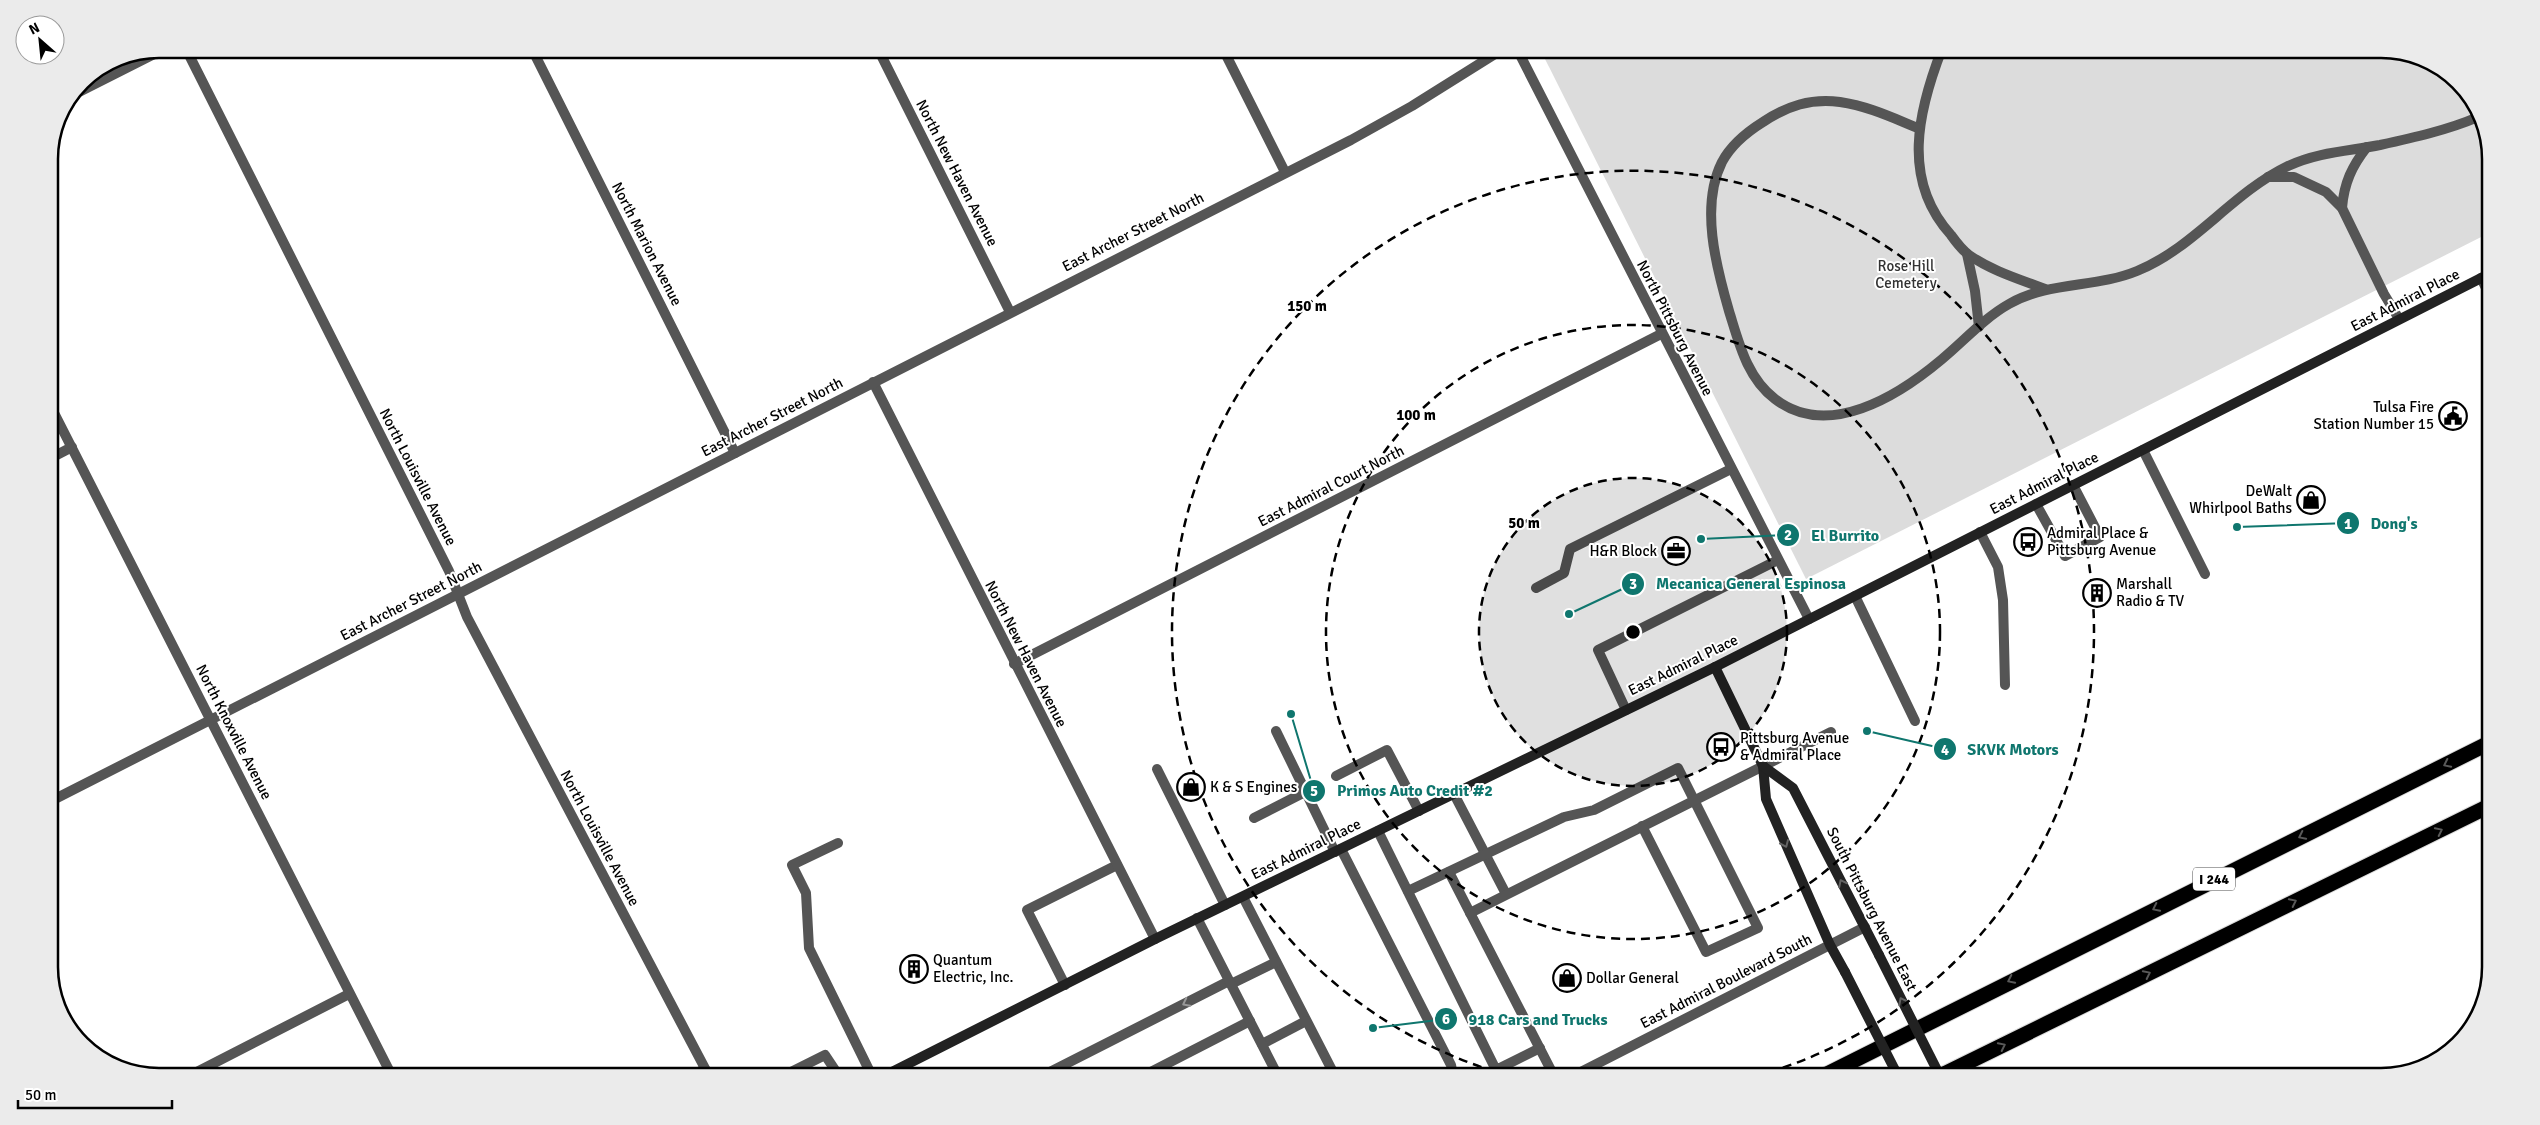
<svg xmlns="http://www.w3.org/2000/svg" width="2540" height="1125" font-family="Signika,sans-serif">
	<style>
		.green { fill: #dcdcdc }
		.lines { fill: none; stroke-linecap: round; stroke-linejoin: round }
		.highway-casing { stroke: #dbdbdb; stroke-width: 17 }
		.lane { stroke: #555; stroke-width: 10 }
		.street { stroke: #555; stroke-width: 10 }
		.secondary { stroke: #222; stroke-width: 10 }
		.highway { stroke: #000; stroke-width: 15 }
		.secondary-bridge { stroke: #222; stroke-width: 10 }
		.oneway { stroke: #595959 }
		.oneway2 { stroke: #646464 }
		.oneway3 { stroke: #999 }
		.ring { fill: none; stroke: #000; stroke-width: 2.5; stroke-dasharray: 9 6 }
		.labels { text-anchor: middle; stroke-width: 4; stroke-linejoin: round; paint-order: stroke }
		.shield { fill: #fff; stroke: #4c4c4c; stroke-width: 1 }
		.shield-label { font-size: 14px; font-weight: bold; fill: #000 }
		.street-label { font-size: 15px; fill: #000; stroke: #fff }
		.park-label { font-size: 15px; fill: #333; stroke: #fff }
		.poi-label { font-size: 15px; fill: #000; stroke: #fff; text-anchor: start }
		.rim { fill: none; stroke: #000; stroke-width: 2.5 }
		.centre { fill: #000; stroke: #fff; stroke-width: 2.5 }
		.ring-label { font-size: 15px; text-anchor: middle; font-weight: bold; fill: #000; stroke: #fff; stroke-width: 4; stroke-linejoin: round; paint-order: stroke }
		.leader { fill: none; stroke: #0f766e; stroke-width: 2 }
		.callout-dot { fill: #0f766e; stroke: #fff; stroke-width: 2 }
		.mark-label { font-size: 15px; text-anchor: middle; font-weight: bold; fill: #fff }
		.callout-label { font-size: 16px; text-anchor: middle; font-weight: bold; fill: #0f766e; stroke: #fff; stroke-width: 4; stroke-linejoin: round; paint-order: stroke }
	</style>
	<rect width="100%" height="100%" fill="#fff"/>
	<polygon class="green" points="1540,49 2382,49 2423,57 2469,92 2491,152 2491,232 1806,579"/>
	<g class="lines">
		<defs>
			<g id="highway">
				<polyline points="1823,1076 2491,742"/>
				<polyline points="1940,1076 2491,805"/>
			</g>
		</defs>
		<use href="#highway" class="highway-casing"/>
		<g class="lane">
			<path d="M 1942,49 C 1918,111 1901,180 1951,235 C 1956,242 1962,250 1969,255 C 1992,271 2019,279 2045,289"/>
			<path d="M 1918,128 C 1893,118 1868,106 1840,102 C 1811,98 1787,106 1763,122 C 1747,132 1731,145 1722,162 C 1700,206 1716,266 1729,311 C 1739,343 1747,378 1775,399 C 1828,440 1898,396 1941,360 C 1963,342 1984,318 2009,304 C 2049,281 2096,288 2137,271 C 2194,248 2232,193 2288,166 C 2318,152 2349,151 2380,145 C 2412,138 2448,130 2478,117"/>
			<polyline points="2268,177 2294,177 2326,192 2342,208 2384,294 2399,319"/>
			<path d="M 2342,208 C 2344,183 2352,166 2367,147"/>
			<polyline points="1967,254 1975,291 1979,327"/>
			<polyline points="2481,278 2491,298"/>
			<polyline points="2143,450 2205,574"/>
			<polyline points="2036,504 2065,556 2100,537 2073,485"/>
			<polyline points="1980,532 1998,567 2003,600 2005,685"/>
			<polyline points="1536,588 1564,573 1570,549 1731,469"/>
			<polyline points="1855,596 1915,721"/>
			<polyline points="1626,710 1598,650 1778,560"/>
			<polyline points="1276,731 1335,852"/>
			<polyline points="1157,769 1225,905"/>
			<polyline points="1336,776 1387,750 1419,811"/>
			<polyline points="1454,794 1506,894"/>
			<polyline points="1254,818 1305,792"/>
			<polyline points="1378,831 1496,1070 1540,1048"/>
			<polyline points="838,843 792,865 806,893 809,948 872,1076"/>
			<polyline points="1341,849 1451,1065 1453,1076"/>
			<polyline points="1449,872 1554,1076"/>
			<polyline points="1408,891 1564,817 1594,810 1678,768 1758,928 1706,952 1642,826"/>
			<polyline points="1243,897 1335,1076"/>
			<polyline points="1470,913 1831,732"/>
			<polyline points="1231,984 1276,962"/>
			<polyline points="1065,985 1027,910 1117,865"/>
			<polyline points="1262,1044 1306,1021"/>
			<polyline points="690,1076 705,1069"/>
			<polyline points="783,1076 825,1055 839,1076"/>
			<polyline points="1042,1076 1229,981"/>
			<polyline points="1143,1076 1250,1021"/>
		</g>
		<g class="street">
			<polyline points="186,49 449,571 467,617 709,1076"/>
			<polyline points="532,49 735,453"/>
			<polyline points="878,49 1010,312"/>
			<polyline points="1223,49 1285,172"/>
			<polyline points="1517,49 1809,619"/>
			<polyline points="69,97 164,49"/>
			<polyline points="873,382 1155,939"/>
			<polyline points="49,403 392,1076"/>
			<polyline points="49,459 72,447"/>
			<polyline points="1014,664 1661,334"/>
			<polyline points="49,802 1351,140 1412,106 1503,49"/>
			<polyline points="1197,918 1278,1076"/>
			<polyline points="189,1076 349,994"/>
			<polyline points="1573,1076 1865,927"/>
		</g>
		<g class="secondary">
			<polyline points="1715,667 1763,766 1766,799 1830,945 1845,972"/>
			<polyline points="1763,766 1793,788 1879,955"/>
			<polyline points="884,1076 1155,939 1715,667 2491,273"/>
		</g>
		<use href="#highway" class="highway"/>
		<g class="secondary-bridge">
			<polyline points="1879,955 1940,1076"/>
			<polyline points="1845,972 1898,1076"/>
		</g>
	</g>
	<defs><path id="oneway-chevron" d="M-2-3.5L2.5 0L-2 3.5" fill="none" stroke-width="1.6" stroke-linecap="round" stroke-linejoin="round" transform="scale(1.25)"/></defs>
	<g class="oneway">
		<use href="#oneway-chevron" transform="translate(2447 764) rotate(154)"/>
		<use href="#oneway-chevron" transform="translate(2439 831) rotate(-26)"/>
		<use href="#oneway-chevron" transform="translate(2302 836) rotate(154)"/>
		<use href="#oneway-chevron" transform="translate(2293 902) rotate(-26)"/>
		<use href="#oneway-chevron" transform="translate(2156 908) rotate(154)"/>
		<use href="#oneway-chevron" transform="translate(2147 974) rotate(-26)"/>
		<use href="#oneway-chevron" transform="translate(2011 980) rotate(154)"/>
		<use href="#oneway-chevron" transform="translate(2002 1046) rotate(-26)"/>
	</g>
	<g class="oneway2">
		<use href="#oneway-chevron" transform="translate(1785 844) rotate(66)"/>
		<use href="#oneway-chevron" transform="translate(1842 883) rotate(-117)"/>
		<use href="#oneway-chevron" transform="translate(1902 1001) rotate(-117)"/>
	</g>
	<use class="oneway3" href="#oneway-chevron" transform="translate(1186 1003) rotate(153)"/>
	<circle cx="1633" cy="632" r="154" fill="#000" fill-opacity=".12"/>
	<g class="ring">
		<circle cx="1633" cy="632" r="154"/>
		<circle cx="1633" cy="632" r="307"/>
		<path d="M1510 1076A461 461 0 1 1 1756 1076"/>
	</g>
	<defs>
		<symbol id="civic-ring" viewBox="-11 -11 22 22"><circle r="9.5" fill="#fff" stroke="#000" stroke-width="1.5"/><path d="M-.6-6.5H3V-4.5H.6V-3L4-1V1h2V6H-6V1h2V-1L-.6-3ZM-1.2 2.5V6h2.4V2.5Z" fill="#000"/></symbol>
		<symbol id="shop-ring" viewBox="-11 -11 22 22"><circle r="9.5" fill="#fff" stroke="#000" stroke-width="1.5"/><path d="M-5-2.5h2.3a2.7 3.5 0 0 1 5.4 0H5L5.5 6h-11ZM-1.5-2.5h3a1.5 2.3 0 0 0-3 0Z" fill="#000"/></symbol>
		<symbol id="bus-ring" viewBox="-11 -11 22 22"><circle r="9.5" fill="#fff" stroke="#000" stroke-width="1.5"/><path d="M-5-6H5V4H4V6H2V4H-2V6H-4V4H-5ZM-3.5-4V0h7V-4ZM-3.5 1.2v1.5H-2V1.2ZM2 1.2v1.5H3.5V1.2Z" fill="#000"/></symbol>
		<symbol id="office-ring" viewBox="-11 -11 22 22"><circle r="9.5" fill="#fff" stroke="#000" stroke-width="1.5"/><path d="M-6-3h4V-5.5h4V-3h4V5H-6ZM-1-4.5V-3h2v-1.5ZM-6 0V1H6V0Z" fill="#000"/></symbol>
		<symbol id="building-ring" viewBox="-11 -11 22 22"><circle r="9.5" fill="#fff" stroke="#000" stroke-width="1.5"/><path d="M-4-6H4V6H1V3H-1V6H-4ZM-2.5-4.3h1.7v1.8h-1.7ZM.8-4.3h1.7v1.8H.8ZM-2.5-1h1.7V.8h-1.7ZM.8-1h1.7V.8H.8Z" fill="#000"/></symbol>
	</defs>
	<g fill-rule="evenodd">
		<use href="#civic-ring" x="2437" y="400" width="32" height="32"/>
		<use href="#shop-ring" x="2295" y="484" width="32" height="32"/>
		<use href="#bus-ring" x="2012" y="526" width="32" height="32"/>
		<use href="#office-ring" x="1660" y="535" width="32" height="32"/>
		<use href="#building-ring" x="2081" y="577" width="32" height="32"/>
		<use href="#bus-ring" x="1705" y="731" width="32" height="32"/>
		<use href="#shop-ring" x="1175" y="771" width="32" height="32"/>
		<use href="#building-ring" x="898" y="953" width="32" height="32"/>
		<use href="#shop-ring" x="1551" y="962" width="32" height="32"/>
	</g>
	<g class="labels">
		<rect class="shield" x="2193" y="867.5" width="42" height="23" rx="4"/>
		<g class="shield-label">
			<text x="2214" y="884">I 244</text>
		</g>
		<g class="street-label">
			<text transform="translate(957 173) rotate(63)" y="5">North New Haven Avenue</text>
			<text transform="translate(1133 232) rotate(-27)" y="5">East Archer Street North</text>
			<text transform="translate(647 244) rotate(63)" y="5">North Marion Avenue</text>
			<text transform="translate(2405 300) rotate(-27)" y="5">East Admiral Place</text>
			<text transform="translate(1675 328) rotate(63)" y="5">North Pittsburg Avenue</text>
			<text transform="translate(772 417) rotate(-27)" y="5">East Archer Street North</text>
			<text transform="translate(418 477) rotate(63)" y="5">North Louisville Avenue</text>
			<text transform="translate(2044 483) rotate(-27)" y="5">East Admiral Place</text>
			<text transform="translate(1331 486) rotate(-27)" y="5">East Admiral Court North</text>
			<text transform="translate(411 601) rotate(-27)" y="5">East Archer Street North</text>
			<text transform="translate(1026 654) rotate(63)" y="5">North New Haven Avenue</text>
			<text transform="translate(1683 665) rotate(-26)" y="5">East Admiral Place</text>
			<text transform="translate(234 732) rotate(63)" y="5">North Knoxville Avenue</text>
			<text transform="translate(600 838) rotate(62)" y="5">North Louisville Avenue</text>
			<text transform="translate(1306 849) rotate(-26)" y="5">East Admiral Place</text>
			<text transform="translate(1872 909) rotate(63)" y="5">South Pittsburg Avenue East</text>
			<text transform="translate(1726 981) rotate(-27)" y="5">East Admiral Boulevard South</text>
		</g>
		<g class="park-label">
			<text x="1906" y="271">Rose Hill<tspan x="1906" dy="17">Cemetery</tspan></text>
		</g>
		<g class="poi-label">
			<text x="2434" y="412" text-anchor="end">Tulsa Fire<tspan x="2434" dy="17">Station Number 15</tspan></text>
			<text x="2292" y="496" text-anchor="end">DeWalt<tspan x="2292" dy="17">Whirlpool Baths</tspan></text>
			<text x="2047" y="538">Admiral Place &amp;<tspan x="2047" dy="17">Pittsburg Avenue</tspan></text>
			<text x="1657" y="556" text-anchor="end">H&amp;R Block</text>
			<text x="2116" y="589">Marshall<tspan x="2116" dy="17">Radio &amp; TV</tspan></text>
			<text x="1740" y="743">Pittsburg Avenue<tspan x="1740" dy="17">&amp; Admiral Place</tspan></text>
			<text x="1210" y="792">K &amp; S Engines</text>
			<text x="933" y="965">Quantum<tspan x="933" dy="17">Electric, Inc.</tspan></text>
			<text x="1586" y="983">Dollar General</text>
		</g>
	</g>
	<path d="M0 0H2540V1125H0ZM159 58H2381A101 101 0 0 1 2482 159V967A101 101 0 0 1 2381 1068H159A101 101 0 0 1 58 967V159A101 101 0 0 1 159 58Z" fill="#ebebeb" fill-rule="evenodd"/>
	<path class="rim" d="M159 58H2381A101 101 0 0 1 2482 159V967A101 101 0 0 1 2381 1068H159A101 101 0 0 1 58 967V159A101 101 0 0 1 159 58Z"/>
	<circle cx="1633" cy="632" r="8" class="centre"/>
	<g class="ring-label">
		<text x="1307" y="311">150 m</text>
		<text x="1416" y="420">100 m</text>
		<text x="1524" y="528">50 m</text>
	</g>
	<path class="leader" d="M2237 527L2348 523M1701 539L1788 535M1569 614L1633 584M1867 731L1945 749M1291 714L1314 791M1373 1028L1446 1019"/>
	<g class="callout-dot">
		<circle cx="2237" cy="527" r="5"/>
		<circle cx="1701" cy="539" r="5"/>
		<circle cx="1569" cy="614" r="5"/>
		<circle cx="1867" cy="731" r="5"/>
		<circle cx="1291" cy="714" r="5"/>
		<circle cx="1373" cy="1028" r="5"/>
		<circle cx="2348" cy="523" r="12"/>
		<circle cx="1788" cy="535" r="12"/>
		<circle cx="1633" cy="584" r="12"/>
		<circle cx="1945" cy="749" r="12"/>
		<circle cx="1314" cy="791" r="12"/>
		<circle cx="1446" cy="1019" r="12"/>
	</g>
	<g class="mark-label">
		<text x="2348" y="529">1</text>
		<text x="1788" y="540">2</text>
		<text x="1633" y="589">3</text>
		<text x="1945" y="755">4</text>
		<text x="1314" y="796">5</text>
		<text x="1446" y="1024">6</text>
	</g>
	<g class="callout-label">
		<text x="2394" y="529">Dong's</text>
		<text x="1845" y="541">El Burrito</text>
		<text x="1751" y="589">Mecanica General Espinosa</text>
		<text x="2013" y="755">SKVK Motors</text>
		<text x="1415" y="796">Primos Auto Credit #2</text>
		<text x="1538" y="1025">918 Cars and Trucks</text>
	</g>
	<g transform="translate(40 40) rotate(333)"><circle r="24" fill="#ffffff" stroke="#999999"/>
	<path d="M0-4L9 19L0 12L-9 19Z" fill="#000000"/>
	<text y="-8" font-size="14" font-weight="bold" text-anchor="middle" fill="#000000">N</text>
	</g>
	<path d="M18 1100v8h154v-8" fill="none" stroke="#000000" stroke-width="2.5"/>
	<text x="25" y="1100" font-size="15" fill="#000000" stroke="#ffffff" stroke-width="4" paint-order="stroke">50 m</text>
</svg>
